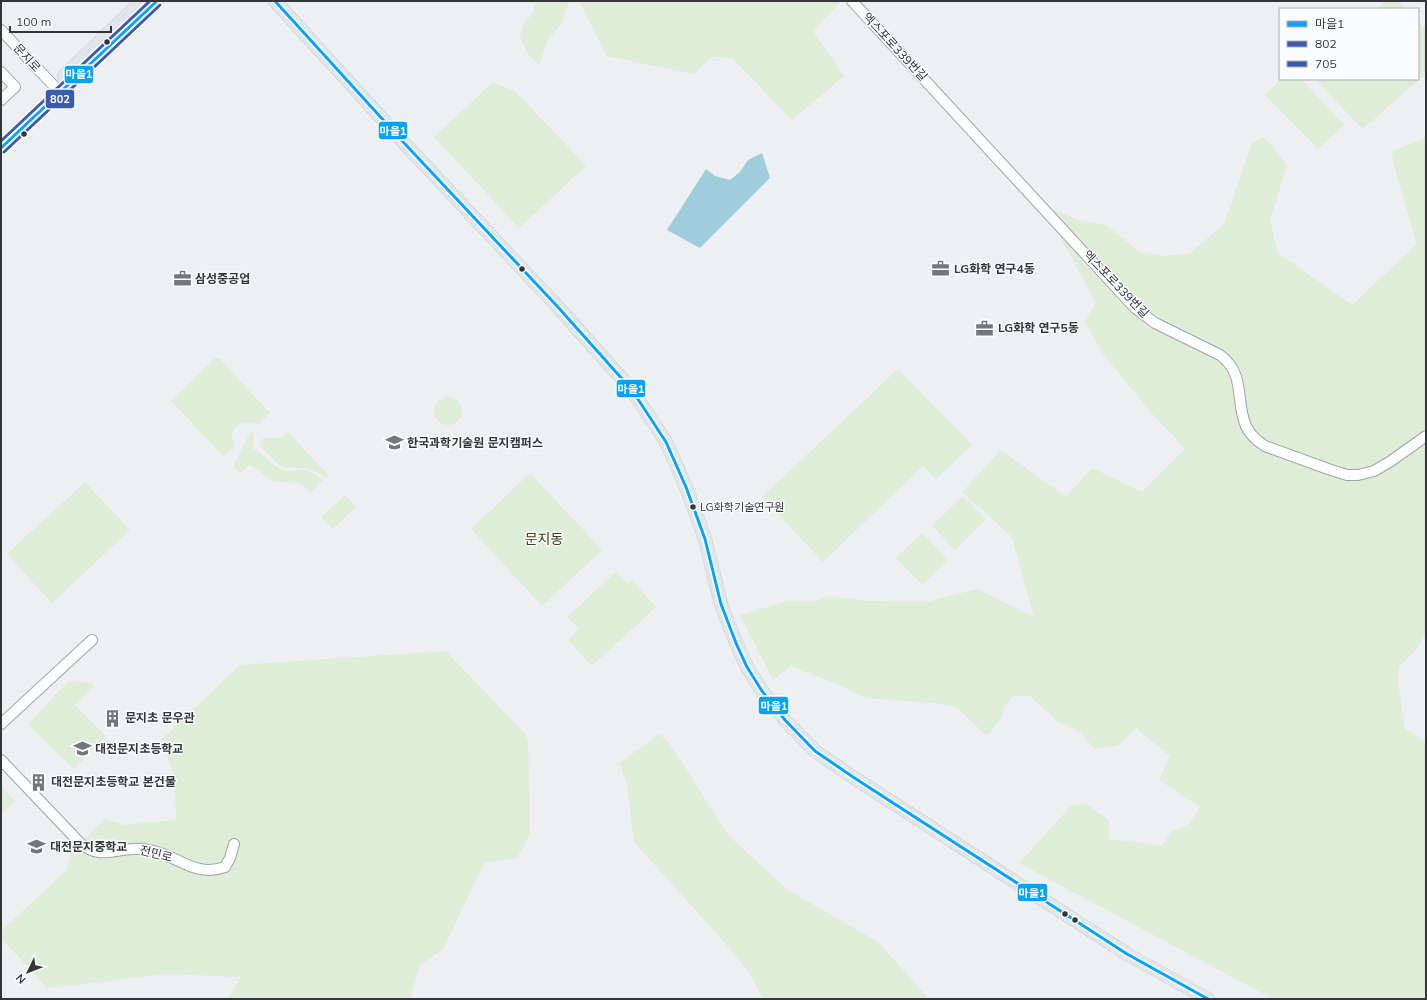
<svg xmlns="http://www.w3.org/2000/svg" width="1427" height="1000" font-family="Mulish,'Noto Sans KR',sans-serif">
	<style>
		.green { fill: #deecd8 }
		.water { fill: #a0cddc }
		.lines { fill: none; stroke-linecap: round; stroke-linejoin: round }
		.minor-casing { stroke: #a2a3a5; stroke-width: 12 }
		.major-casing { stroke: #cccdce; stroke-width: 14 }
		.minor { stroke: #fcfdfd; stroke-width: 10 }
		.major { stroke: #e1e6ea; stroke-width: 13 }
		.bus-1-casing { stroke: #fbfcfe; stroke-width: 6 }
		.bus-2-casing { stroke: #fbfcfe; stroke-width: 6 }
		.bus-3-casing { stroke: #fbfcfe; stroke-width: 6 }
		.bus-1 { stroke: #00a3fb; stroke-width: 3 }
		.bus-2 { stroke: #3d5bab; stroke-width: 3 }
		.bus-3 { stroke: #3d5bab; stroke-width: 3 }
		.bus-dot { fill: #343537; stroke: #fbfcfe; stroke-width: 1.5 }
		.labels { text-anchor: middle; stroke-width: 3; stroke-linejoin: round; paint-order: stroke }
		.bus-label { font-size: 11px; fill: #343537; stroke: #fbfcfe; text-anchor: start }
		.street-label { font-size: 12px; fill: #343537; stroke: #fbfcfe }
		.poi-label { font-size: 12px; font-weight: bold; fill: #343537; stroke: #fbfcfe; text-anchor: start }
		.quarter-label { font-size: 14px; fill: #3e3e15; stroke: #fbfcfe }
		.line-badge { stroke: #fbfcfe; stroke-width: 1.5 }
		.badge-label { font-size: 11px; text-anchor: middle; font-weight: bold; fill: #fff }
	</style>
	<rect width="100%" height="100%" fill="#edeff2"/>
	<g class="green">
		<polygon points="536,1 569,1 561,25 548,39 539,65 528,54 520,38 523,25 532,14"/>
		<polygon points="579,1 840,1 841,2 813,31 844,76 792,120 732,58 712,57 694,74 607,56"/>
		<polygon points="1385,1 1399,1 1406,9 1376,9"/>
		<polygon points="1418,21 1426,30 1426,73 1363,129 1361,128 1316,79 1418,79"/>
		<polygon points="1281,79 1301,79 1344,125 1318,149 1265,95"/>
		<polygon points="493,82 516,92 586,166 519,228 434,137"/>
		<polygon points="1263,137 1271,145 1287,165 1270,220 1278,253 1352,305 1417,244 1393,163 1392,151 1426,138 1426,431 1388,458 1371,467 1360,471 1339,470 1265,442 1250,426 1245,407 1245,387 1240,371 1235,362 1226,354 1160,320 1142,307 1052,209 1081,221 1106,225 1140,252 1162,256 1189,254 1224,224 1252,143"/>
		<polygon points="1056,229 1086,265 1134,314 1156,328 1217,360 1226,368 1230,377 1236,400 1258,447 1325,474 1347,479 1426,442 1426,633 1415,651 1399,667 1398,683 1405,729 1426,742 1426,999 1273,999 1019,863 1071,806 1086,804 1109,820 1109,839 1162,846 1171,832 1189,825 1200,807 1159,780 1170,756 1136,728 1118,745 1094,749 1080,731 1058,722 1030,696 1013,696 1004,708 1001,719 987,736 956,707 934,703 865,698 837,684 791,666 773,680 740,615 788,601 812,602 829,597 870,601 926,602 977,589 1034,617 1012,537 962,492 1001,450 1066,497 1092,468 1142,492 1185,449 1148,409 1103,354 1085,322 1096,303"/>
		<path d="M 215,358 L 220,359 L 270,413 L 258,425 C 248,421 232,422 232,436 C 232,439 234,443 235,446 L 223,456 L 171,401 Z"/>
		<polygon points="898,369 972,445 936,479 923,466 823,562 762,497"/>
		<circle cx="448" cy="411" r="14"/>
		<path d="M 251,430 L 254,434 L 253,449 C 265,454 270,465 281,469 C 290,473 298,469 307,470 C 313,472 318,477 323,480 L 311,492 L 302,485 L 291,482 L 275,482 L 267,478 L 257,468 L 255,469 L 250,464 L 240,474 L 233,467 Z"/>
		<polygon points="288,432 329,476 325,479 320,474 307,468 285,468 278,464 260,446 263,438 280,438"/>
		<polygon points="530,473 602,550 542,606 471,529"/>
		<polygon points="85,482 130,530 52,603 7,554"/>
		<polygon points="345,495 356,507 333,529 321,517"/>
		<polygon points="963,496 986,519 955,550 932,526"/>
		<polygon points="922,533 948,560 922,585 896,558"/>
		<polygon points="616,572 628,584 632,580 656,607 592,666 568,640 579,629 567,617"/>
		<polygon points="446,651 524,733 528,740 530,834 517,858 484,863 443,949 420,965 410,999 228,999 241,977 166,974 47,988 1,938 1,931 66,871 72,851 105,819 125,825 176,820 175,778 161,740 240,665"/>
		<polygon points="69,681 91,683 94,686 75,705 106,736 74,769 28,724"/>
		<polygon points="659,734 669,743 729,836 788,890 878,942 929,999 763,999 749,972 719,936 634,842 627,785 620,763"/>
		<polygon points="1,786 15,801 1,814"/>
	</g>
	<polygon class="water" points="762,153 770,178 700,248 667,230 706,169 715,176 730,180 740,172 748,160"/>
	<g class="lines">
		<defs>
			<g id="minor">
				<path d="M 852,1 L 1135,308 L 1155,323 L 1220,355 C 1246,374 1235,401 1246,426 C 1250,435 1257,441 1265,446 L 1331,470 L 1347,475 L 1358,475 L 1374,471 L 1391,461 L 1426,436"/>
				<polyline points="1,30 54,86"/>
				<polyline points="1,72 15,87 1,100"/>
				<polyline points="1,724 92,640"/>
				<path d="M 1,760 L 81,844 C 99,859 114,849 134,849 C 139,848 144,849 149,850 C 178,855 194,878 225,867 L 230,858 L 234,844"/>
			</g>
			<g id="major">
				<polyline points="275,1 406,145 557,306 632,390 666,442 686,487 705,539 721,604 736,643 747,667 762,691 785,720 815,751 856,779 1127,954 1208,999"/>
				<polyline points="64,76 142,1"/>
				<polyline points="1,148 157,1"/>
			</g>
		</defs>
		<use href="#minor" class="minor-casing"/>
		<use href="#major" class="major-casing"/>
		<use href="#minor" class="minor"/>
		<use href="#major" class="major"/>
		<defs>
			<g id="bus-1">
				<polyline points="275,1 406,145 557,306 632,390 666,442 686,487 705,539 721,604 736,643 747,667 762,691 785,720 815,751 856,779 1127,954 1208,999"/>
				<polyline points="1,148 157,1"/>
			</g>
			<polyline id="bus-2" points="4,152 160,5"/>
			<polyline id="bus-3" points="1,141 150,1"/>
		</defs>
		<use href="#bus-1" class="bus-1-casing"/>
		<use href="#bus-2" class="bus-2-casing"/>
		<use href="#bus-3" class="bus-3-casing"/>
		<use href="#bus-1" class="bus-1"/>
		<use href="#bus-2" class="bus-2"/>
		<use href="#bus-3" class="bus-3"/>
	</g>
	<defs>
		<symbol id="office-bare" viewBox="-9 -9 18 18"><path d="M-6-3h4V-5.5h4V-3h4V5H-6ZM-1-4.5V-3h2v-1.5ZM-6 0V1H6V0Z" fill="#757678" stroke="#fbfcfe" stroke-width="2.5" paint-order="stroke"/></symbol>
		<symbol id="university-bare" viewBox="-9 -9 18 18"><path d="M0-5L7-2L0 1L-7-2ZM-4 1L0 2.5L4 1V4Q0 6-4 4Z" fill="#757678" stroke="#fbfcfe" stroke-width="2.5" paint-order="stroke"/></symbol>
		<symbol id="building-bare" viewBox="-9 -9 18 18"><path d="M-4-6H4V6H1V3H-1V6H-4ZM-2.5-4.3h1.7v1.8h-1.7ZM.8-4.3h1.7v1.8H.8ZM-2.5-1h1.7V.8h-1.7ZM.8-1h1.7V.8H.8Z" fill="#757678" stroke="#fbfcfe" stroke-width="2.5" paint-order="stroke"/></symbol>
		<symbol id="school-bare" viewBox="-9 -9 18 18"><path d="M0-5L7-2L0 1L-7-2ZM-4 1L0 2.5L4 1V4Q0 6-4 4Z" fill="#757678" stroke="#fbfcfe" stroke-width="2.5" paint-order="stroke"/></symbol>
	</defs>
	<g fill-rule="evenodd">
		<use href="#office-bare" x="928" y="256" width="25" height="25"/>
		<use href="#office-bare" x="170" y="266" width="25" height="25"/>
		<use href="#office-bare" x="972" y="316" width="25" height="25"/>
		<use href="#university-bare" x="382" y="430" width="25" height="25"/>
		<use href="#building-bare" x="100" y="706" width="25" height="25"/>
		<use href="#school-bare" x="70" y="736" width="25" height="25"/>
		<use href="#building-bare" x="26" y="770" width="25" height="25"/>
		<use href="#school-bare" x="24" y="834" width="25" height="25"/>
	</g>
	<g class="bus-dot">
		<circle cx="107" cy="42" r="3.5"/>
		<circle cx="24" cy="134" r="3.5"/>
		<circle cx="522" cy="269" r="3.5"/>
		<circle cx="693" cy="507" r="3.5"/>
		<circle cx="1065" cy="914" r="3.5"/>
		<circle cx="1075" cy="920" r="3.5"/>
	</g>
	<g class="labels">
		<g class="bus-label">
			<text x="700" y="511">LG화학기술연구원</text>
		</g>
		<g class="street-label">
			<text transform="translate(895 47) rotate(47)" y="4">엑스포로339번길</text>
			<text transform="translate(27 58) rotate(47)" y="4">문지로</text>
			<text transform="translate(1116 284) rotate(46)" y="4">엑스포로339번길</text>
			<text transform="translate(156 854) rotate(14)" y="4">전민로</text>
		</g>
		<g class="poi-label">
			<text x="954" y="273">LG화학 연구4동</text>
			<text x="195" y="283">삼성중공업</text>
			<text x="998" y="332">LG화학 연구5동</text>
			<text x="407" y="447">한국과학기술원 문지캠퍼스</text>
			<text x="125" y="722">문지초 문우관</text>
			<text x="95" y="753">대전문지초등학교</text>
			<text x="51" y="786">대전문지초등학교 본건물</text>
			<text x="50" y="851">대전문지중학교</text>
		</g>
		<g class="quarter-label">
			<text x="544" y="544">문지동</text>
		</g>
	</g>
	<g class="line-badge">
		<rect x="64" y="65" width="30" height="19" rx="4" fill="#00a3fb"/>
		<rect x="45" y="89" width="30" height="20" rx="4" fill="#3d5bab"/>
		<rect x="378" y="121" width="30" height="19" rx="4" fill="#00a3fb"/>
		<rect x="616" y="379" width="30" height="19" rx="4" fill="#00a3fb"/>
		<rect x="758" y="696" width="31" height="19" rx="4" fill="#00a3fb"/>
		<rect x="1017" y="883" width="31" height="19" rx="4" fill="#00a3fb"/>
	</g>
	<g class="badge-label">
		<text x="79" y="78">마을1</text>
		<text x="60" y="103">802</text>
		<text x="393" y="135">마을1</text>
		<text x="631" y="393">마을1</text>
		<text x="774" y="710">마을1</text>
		<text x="1032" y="897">마을1</text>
	</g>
	<rect width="1427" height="1000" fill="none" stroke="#343537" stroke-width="4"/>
	<rect x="1279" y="8" width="140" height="72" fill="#fbfcfe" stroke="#abacae"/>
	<rect x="1287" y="21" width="20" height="6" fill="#00a3fb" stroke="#abacae"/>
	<text x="1315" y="28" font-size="12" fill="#343537">마을1</text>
	<rect x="1287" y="41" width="20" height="6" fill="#3d5bab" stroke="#abacae"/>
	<text x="1315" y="48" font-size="12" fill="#343537">802</text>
	<rect x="1287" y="61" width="20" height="6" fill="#3d5bab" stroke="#abacae"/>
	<text x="1315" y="68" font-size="12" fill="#343537">705</text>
	<g transform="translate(28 972) rotate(227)" stroke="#fbfcfe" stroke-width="3" paint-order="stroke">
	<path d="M0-3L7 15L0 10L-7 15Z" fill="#343537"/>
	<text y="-6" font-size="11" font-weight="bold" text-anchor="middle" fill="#343537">N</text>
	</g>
	<path d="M10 26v6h101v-6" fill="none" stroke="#343537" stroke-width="2"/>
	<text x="16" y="26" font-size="12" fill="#343537" stroke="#fbfcfe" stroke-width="3" paint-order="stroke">100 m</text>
</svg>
